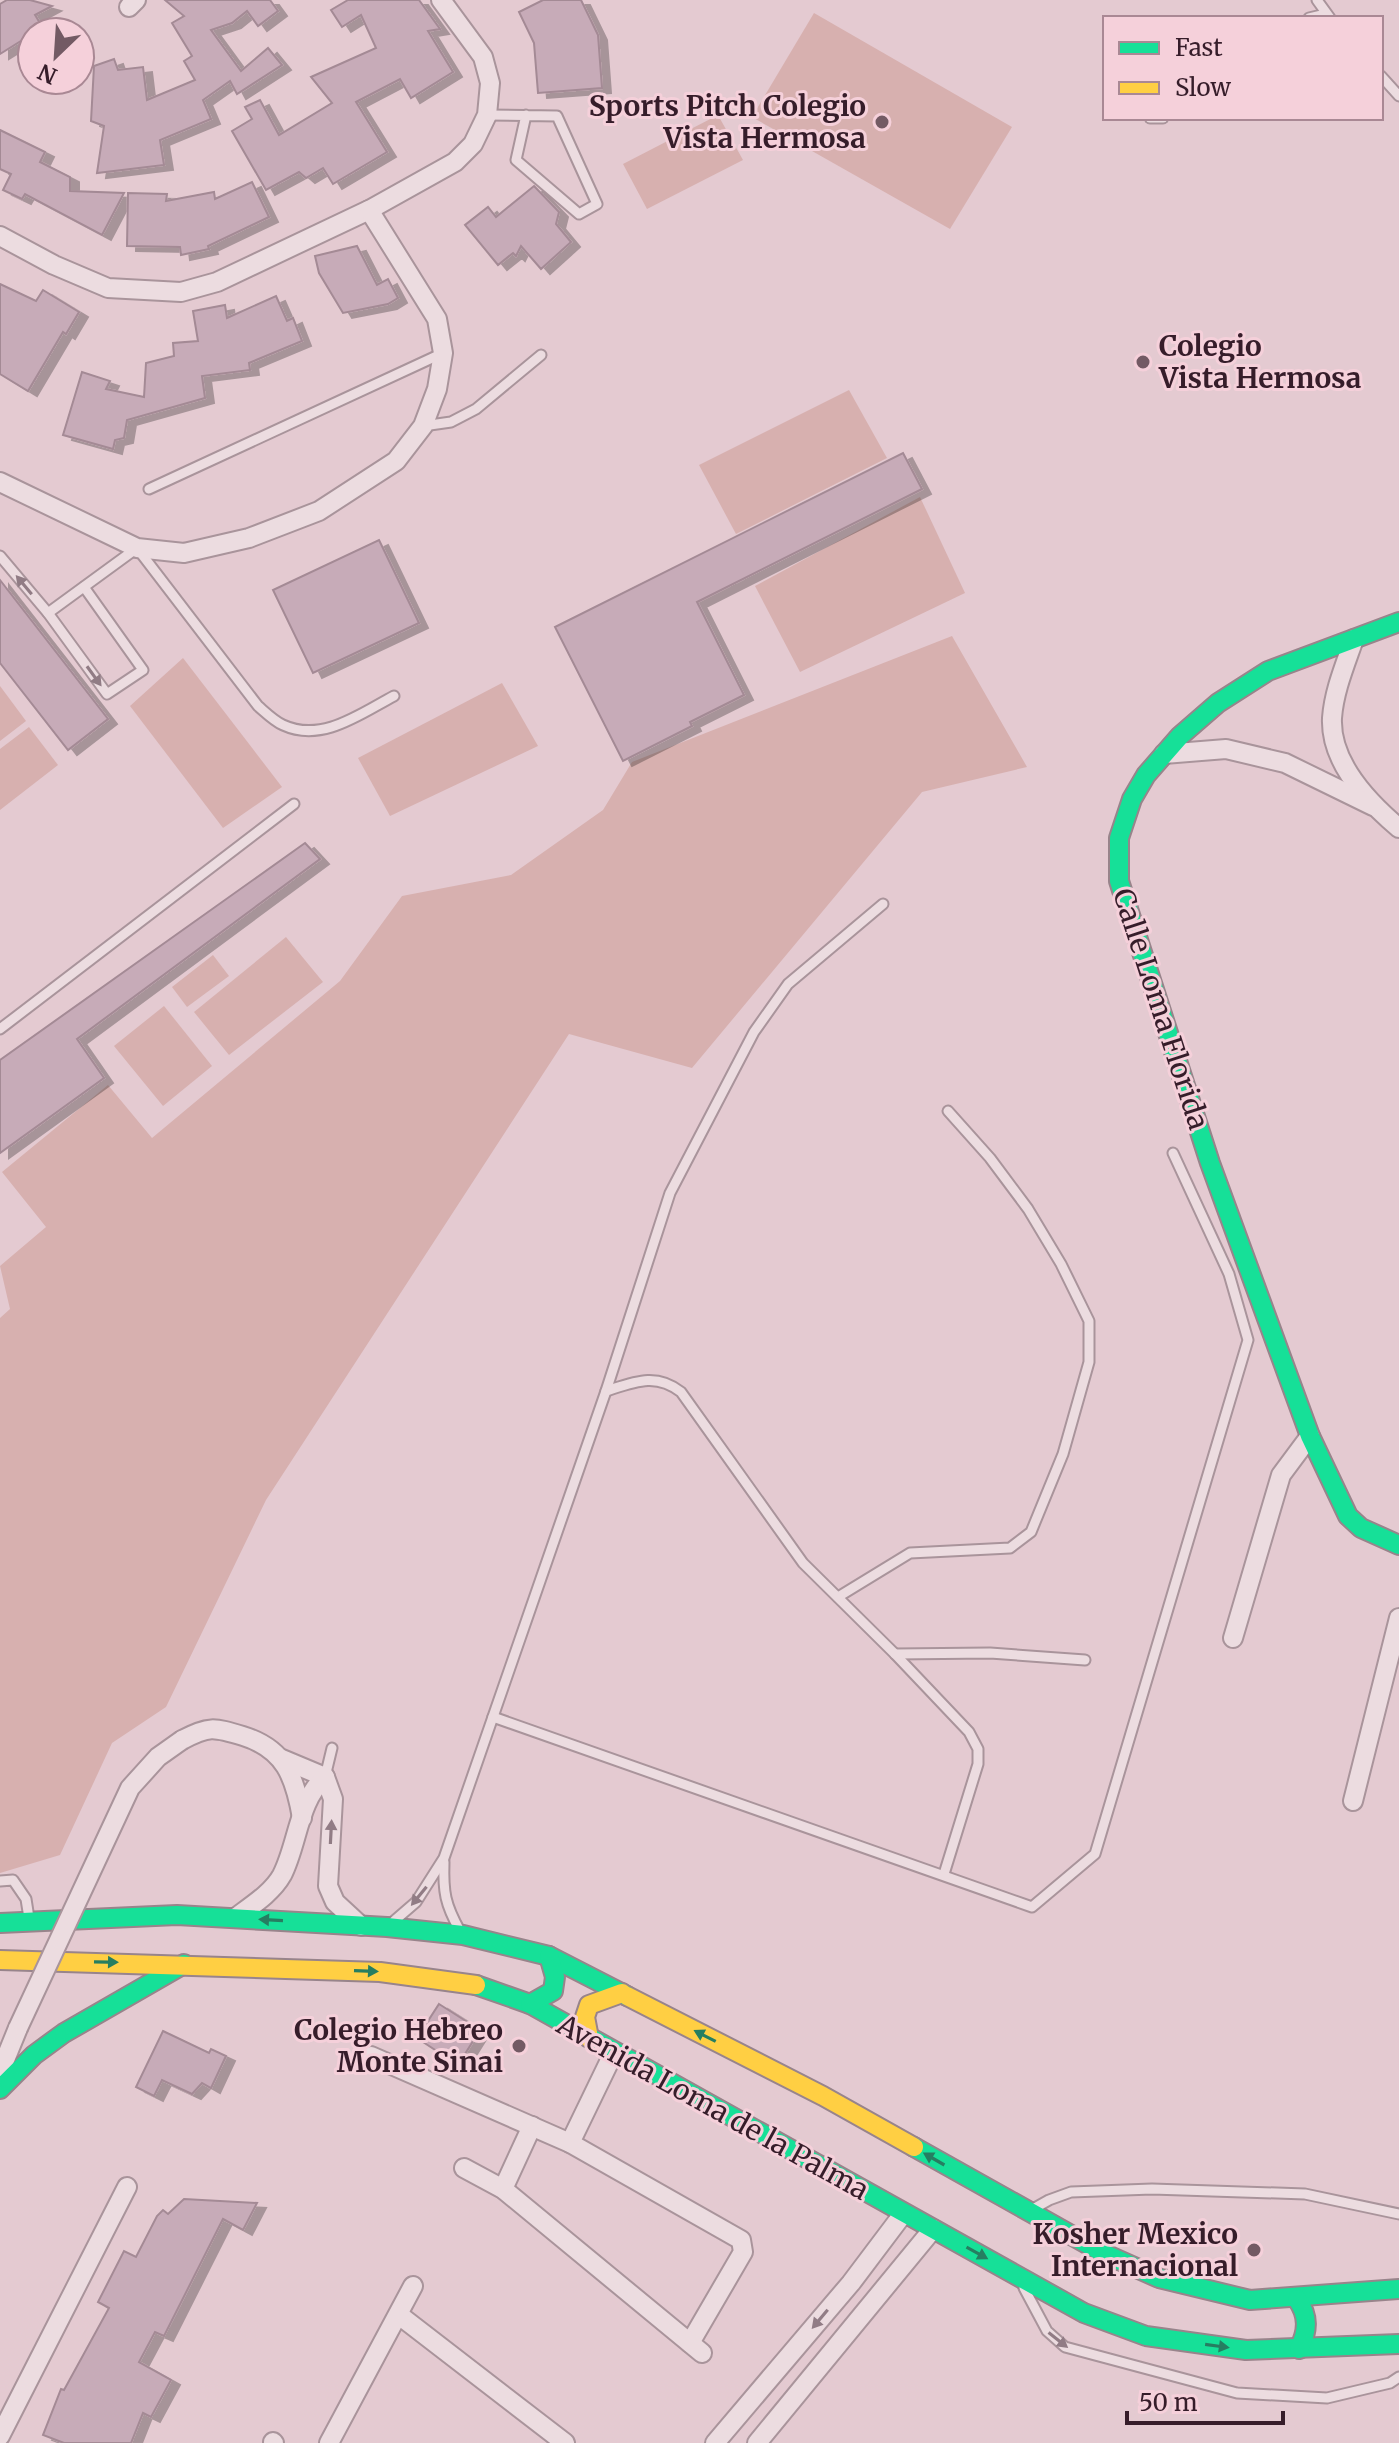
<svg xmlns="http://www.w3.org/2000/svg" width="1399" height="2443" font-family="Merriweather,serif">
	<style>
		.green { fill: #d7b0af }
		.building { fill: #c7abb8; stroke: #a48a95; stroke-width: 2; filter: url(#shadow) }
		.lines { fill: none; stroke-linecap: round; stroke-linejoin: round }
		.lane-casing { stroke: #a9949b; stroke-width: 13 }
		.street-casing { stroke: #a9949b; stroke-width: 22 }
		.fast-casing { stroke: #98848b; stroke-width: 22 }
		.slow-casing { stroke: #98848b; stroke-width: 22 }
		.lane { stroke: #ecdce0; stroke-width: 9 }
		.street { stroke: #ecdce0; stroke-width: 18 }
		.fast { stroke: #16e098; stroke-width: 18 }
		.slow { stroke: #ffcf43; stroke-width: 18 }
		.street-bridge-casing { stroke: #a9949b; stroke-width: 22; stroke-linecap: butt }
		.street-bridge { stroke: #ecdce0; stroke-width: 18 }
		.oneway { fill: #917c85 }
		.oneway2 { fill: #267e61 }
		.poi-dot { fill: #735a64; stroke: #f5d0da; stroke-width: 3 }
		.labels { text-anchor: middle; stroke-width: 6; stroke-linejoin: round; paint-order: stroke }
		.poi-label { font-size: 28px; font-weight: bold; fill: #361d2a; stroke: #f5d0da; text-anchor: end }
		.street-label { font-size: 28px; fill: #361d2a; stroke: #f5d0da }
	</style>
	<defs>
		<filter id="shadow"><feDropShadow dx="9" dy="5" stdDeviation="0" flood-color="#0004"/></filter>
	</defs>
	<rect width="100%" height="100%" fill="#e4cad1"/>
	<g class="green">
		<polygon points="814,13 1012,127 950,229 752,117"/>
		<polygon points="718,115 743,160 647,209 623,164"/>
		<polygon points="849,390 887,458 736,534 699,465"/>
		<polygon points="920,497 965,593 800,672 755,586"/>
		<polygon points="952,636 1027,767 922,792 692,1068 569,1034 266,1500 166,1707 112,1743 60,1855 0,1873 0,1318 10,1309 0,1266 46,1227 2,1172 108,1085 152,1138 340,981 402,896 511,875 603,810 632,762"/>
		<polygon points="183,658 282,787 223,828 130,706"/>
		<polygon points="502,683 538,746 390,816 358,758"/>
		<polygon points="0,686 26,721 0,741"/>
		<polygon points="29,727 58,765 0,810 0,749"/>
		<polygon points="286,937 323,982 229,1055 194,1012"/>
		<polygon points="213,955 229,976 187,1007 172,987"/>
		<polygon points="164,1006 212,1066 163,1106 114,1046"/>
	</g>
	<g class="building">
		<polygon points="7,0 30,0 52,6 35,15 43,28 32,32 32,34 0,54 0,4"/>
		<polygon points="165,0 270,0 278,11 258,26 247,11 232,23 211,30 241,71 268,48 282,65 237,94 230,81 203,100 211,119 160,140 164,165 97,173 104,126 91,121 94,66 114,59 118,70 143,67 147,100 195,80 184,61 192,56 172,23 184,16"/>
		<polygon points="348,0 419,0 440,29 428,31 453,72 411,98 400,79 356,102 387,152 333,184 323,168 306,178 299,172 266,190 232,131 252,119 245,107 260,100 279,135 332,103 311,77 376,48 361,15 342,27 331,10"/>
		<polygon points="543,0 581,0 598,35 602,88 538,93 534,43 519,12"/>
		<polygon points="0,130 45,152 40,162 70,177 70,191 124,193 102,235 25,194 22,199 3,190 11,174 0,169"/>
		<polygon points="252,182 269,217 208,246 209,249 181,255 180,247 127,246 128,193 167,194 166,201 214,192 215,199"/>
		<polygon points="534,186 559,212 556,224 571,242 541,269 521,246 516,256 513,253 498,265 465,225 488,207 496,217"/>
		<polygon points="357,246 377,285 388,279 398,298 388,304 343,313 319,273 315,256"/>
		<polygon points="0,284 36,301 43,290 79,312 66,334 63,332 28,391 0,374"/>
		<polygon points="276,296 287,321 293,318 302,341 249,363 250,370 202,376 205,398 127,420 124,438 115,440 113,449 63,435 82,372 110,381 106,389 144,397 146,363 174,356 173,343 198,341 193,311 225,305 227,318"/>
		<polygon points="903,453 922,489 697,602 744,695 690,722 692,726 623,761 555,627"/>
		<polygon points="379,540 419,623 313,673 273,590"/>
		<polygon points="0,580 108,719 68,750 0,663"/>
		<polygon points="305,843 320,859 77,1039 104,1078 0,1153 0,1060"/>
		<polygon points="439,2004 480,2030 458,2065 417,2038"/>
		<polygon points="163,2031 209,2053 211,2049 226,2056 211,2088 202,2083 192,2094 162,2080 154,2096 136,2087"/>
		<polygon points="184,2199 257,2203 243,2230 223,2219 164,2336 155,2332 139,2362 171,2380 151,2417 143,2413 131,2443 64,2443 43,2435 61,2389 64,2390 109,2308 98,2302 124,2251 136,2257 157,2216 163,2210 168,2214"/>
	</g>
	<g class="lines">
		<defs>
			<g id="lane">
				<polyline points="1317,0 1330,18"/>
				<polyline points="1309,18 1326,14"/>
				<polyline points="1381,76 1399,96"/>
				<polyline points="487,115 557,116 597,204 579,214 516,160 526,115"/>
				<polyline points="1150,118 1163,118"/>
				<polyline points="423,426 451,422 476,409 541,355"/>
				<polyline points="149,489 443,353"/>
				<polyline points="0,556 48,613 107,694 143,670 84,587"/>
				<path d="M 48,613 L 137,548 L 258,706 C 265,712 274,721 283,725 C 322,743 360,714 394,696"/>
				<polyline points="0,1029 294,804"/>
				<path d="M 606,1391 C 634,1382 656,1372 681,1392 L 803,1563 L 895,1654 L 969,1732 L 978,1749 L 978,1764 L 944,1874"/>
				<polyline points="838,1597 910,1553 1010,1548 1031,1532 1063,1454 1089,1362 1089,1321 1061,1264 1028,1209 990,1158 948,1111"/>
				<polyline points="895,1654 990,1653 1085,1660"/>
				<polyline points="493,1717 1032,1907 1095,1854 1248,1340 1229,1274 1173,1153"/>
				<polyline points="325,1777 332,1748"/>
				<path d="M 444,1862 C 443,1892 445,1904 460,1931"/>
				<polyline points="0,1881 13,1880 26,1899 29,1918"/>
				<polyline points="394,1921 416,1902 444,1858 606,1391 670,1193 754,1032 788,984 883,904"/>
				<polyline points="1033,2209 1049,2200 1071,2192 1152,2189 1305,2194 1399,2214"/>
				<polyline points="1024,2288 1047,2331 1065,2347 1237,2393 1327,2398 1390,2383 1399,2377"/>
			</g>
			<g id="street">
				<polyline points="129,7 136,0"/>
				<polyline points="0,236 54,265 108,288 181,292 217,282 369,210 455,162 473,144 487,115 490,83 483,57 441,0"/>
				<polyline points="0,482 137,548 184,553 249,538 319,511 396,461 423,426 437,389 443,353 437,319 369,210"/>
				<path d="M 1354,639 C 1345,665 1334,691 1332,718 C 1330,762 1368,802 1399,828"/>
				<polyline points="1164,754 1226,749 1285,763 1373,806"/>
				<polyline points="1233,1638 1281,1475 1310,1436"/>
				<path d="M 182,1740 C 209,1726 213,1727 243,1736 C 285,1749 295,1777 302,1818"/>
				<polyline points="282,1759 325,1777 333,1799 328,1886 335,1902 361,1926"/>
				<polyline points="1353,1801 1399,1618"/>
				<path d="M 235,1918 C 251,1906 272,1893 282,1875 C 298,1844 298,1801 325,1777"/>
				<polyline points="371,2056 570,2143 741,2240 743,2252 690,2343"/>
				<polyline points="0,2072 18,2028"/>
				<polyline points="570,2143 614,2052"/>
				<polyline points="464,2168 503,2189 702,2353"/>
				<polyline points="503,2189 532,2126"/>
				<polyline points="399,2315 565,2443"/>
				<polyline points="0,2436 127,2187"/>
				<polyline points="273,2442 274,2443"/>
				<polyline points="329,2443 413,2286"/>
				<polyline points="715,2443 851,2283 903,2214"/>
				<polyline points="757,2443 933,2229"/>
			</g>
			<g id="fast">
				<polyline points="1399,622 1268,671 1218,703 1180,736 1146,775 1132,799 1119,838 1119,881 1210,1163 1310,1436 1348,1516 1361,1528 1399,1545"/>
				<polyline points="0,1923 177,1915 387,1927 463,1935 549,1956 627,1996"/>
				<polyline points="476,1985 530,2004 1084,2313 1146,2336 1246,2350 1399,2344"/>
				<polyline points="530,2004 553,1991 555,1977 549,1956"/>
				<polyline points="0,2089 34,2055 64,2033 184,1964"/>
				<polyline points="914,2147 1105,2254 1159,2278 1250,2300 1399,2289"/>
				<path d="M 1297,2299 C 1309,2316 1308,2331 1299,2349"/>
			</g>
			<g id="slow">
				<polyline points="0,1960 380,1972 476,1985"/>
				<polyline points="627,1996 823,2096 914,2147"/>
				<polyline points="589,2038 585,2017 589,2005 622,1993"/>
			</g>
		</defs>
		<use href="#lane" class="lane-casing"/>
		<use href="#street" class="street-casing"/>
		<use href="#fast" class="fast-casing"/>
		<use href="#slow" class="slow-casing"/>
		<use href="#lane" class="lane"/>
		<use href="#street" class="street"/>
		<use href="#fast" class="fast"/>
		<use href="#slow" class="slow"/>
		<defs>
			<polyline id="street-bridge" points="18,2028 130,1788 158,1757 182,1740"/>
		</defs>
		<use href="#street-bridge" class="street-bridge-casing"/>
		<use href="#street-bridge" class="street-bridge"/>
	</g>
	<defs><path id="oneway-solid" d="M-6-.8H1V-3.2L6.5 0L1 3.2V.8H-6Z" transform="scale(2)"/></defs>
	<g class="oneway">
		<use href="#oneway-solid" transform="translate(24 585) rotate(-130)"/>
		<use href="#oneway-solid" transform="translate(94 676) rotate(54)"/>
		<use href="#oneway-solid" transform="translate(331 1832) rotate(-87)"/>
		<use href="#oneway-solid" transform="translate(419 1896) rotate(129)"/>
		<use href="#oneway-solid" transform="translate(820 2319) rotate(130)"/>
		<use href="#oneway-solid" transform="translate(1058 2340) rotate(38)"/>
	</g>
	<g class="oneway2">
		<use href="#oneway-solid" transform="translate(271 1920) rotate(-177)"/>
		<use href="#oneway-solid" transform="translate(106 1962) rotate(1)"/>
		<use href="#oneway-solid" transform="translate(366 1971) rotate(2)"/>
		<use href="#oneway-solid" transform="translate(705 2036) rotate(-153)"/>
		<use href="#oneway-solid" transform="translate(934 2159) rotate(-150)"/>
		<use href="#oneway-solid" transform="translate(977 2253) rotate(29)"/>
		<use href="#oneway-solid" transform="translate(1217 2346) rotate(8)"/>
	</g>
	<g class="poi-dot">
		<circle cx="882" cy="122" r="8"/>
		<circle cx="1143" cy="362" r="8"/>
		<circle cx="519" cy="2046" r="8"/>
		<circle cx="1254" cy="2250" r="8"/>
	</g>
	<g class="labels">
		<g class="poi-label">
			<text x="866" y="116">Sports Pitch Colegio<tspan x="866" dy="32">Vista Hermosa</tspan></text>
			<text x="1159" y="356" text-anchor="start">Colegio<tspan x="1159" dy="32">Vista Hermosa</tspan></text>
			<text x="503" y="2040">Colegio Hebreo<tspan x="503" dy="32">Monte Sinai</tspan></text>
			<text x="1238" y="2244">Kosher Mexico<tspan x="1238" dy="32">Internacional</tspan></text>
		</g>
		<g class="street-label">
			<text transform="translate(1161 1009) rotate(72)" y="10">Calle Loma Florida</text>
			<text transform="translate(713 2107) rotate(29)" y="10">Avenida Loma de la Palma</text>
		</g>
	</g>
	<rect x="1103" y="16" width="280" height="104" fill="#f5d0da" stroke="#a98894" stroke-width="2"/>
	<rect x="1119" y="42" width="40" height="12" fill="#16e098" stroke="#a98894" stroke-width="2"/>
	<text x="1175" y="56" font-size="24" fill="#361d2a">Fast</text>
	<rect x="1119" y="82" width="40" height="12" fill="#ffcf43" stroke="#a98894" stroke-width="2"/>
	<text x="1175" y="96" font-size="24" fill="#361d2a">Slow</text>
	<g transform="translate(56 56) rotate(205)"><circle r="38" fill="#f5d0da" stroke="#a98894" stroke-width="2"/>
	<path d="M0-6L14 30L0 20L-14 30Z" fill="#735a64"/>
	<text y="-12" font-size="22" font-weight="bold" text-anchor="middle" fill="#361d2a">N</text>
	</g>
	<path d="M1127 2411v12h156v-12" fill="none" stroke="#361d2a" stroke-width="4"/>
	<text x="1139" y="2411" font-size="24" fill="#361d2a" stroke="#f5d0da" stroke-width="6" paint-order="stroke">50 m</text>
</svg>
